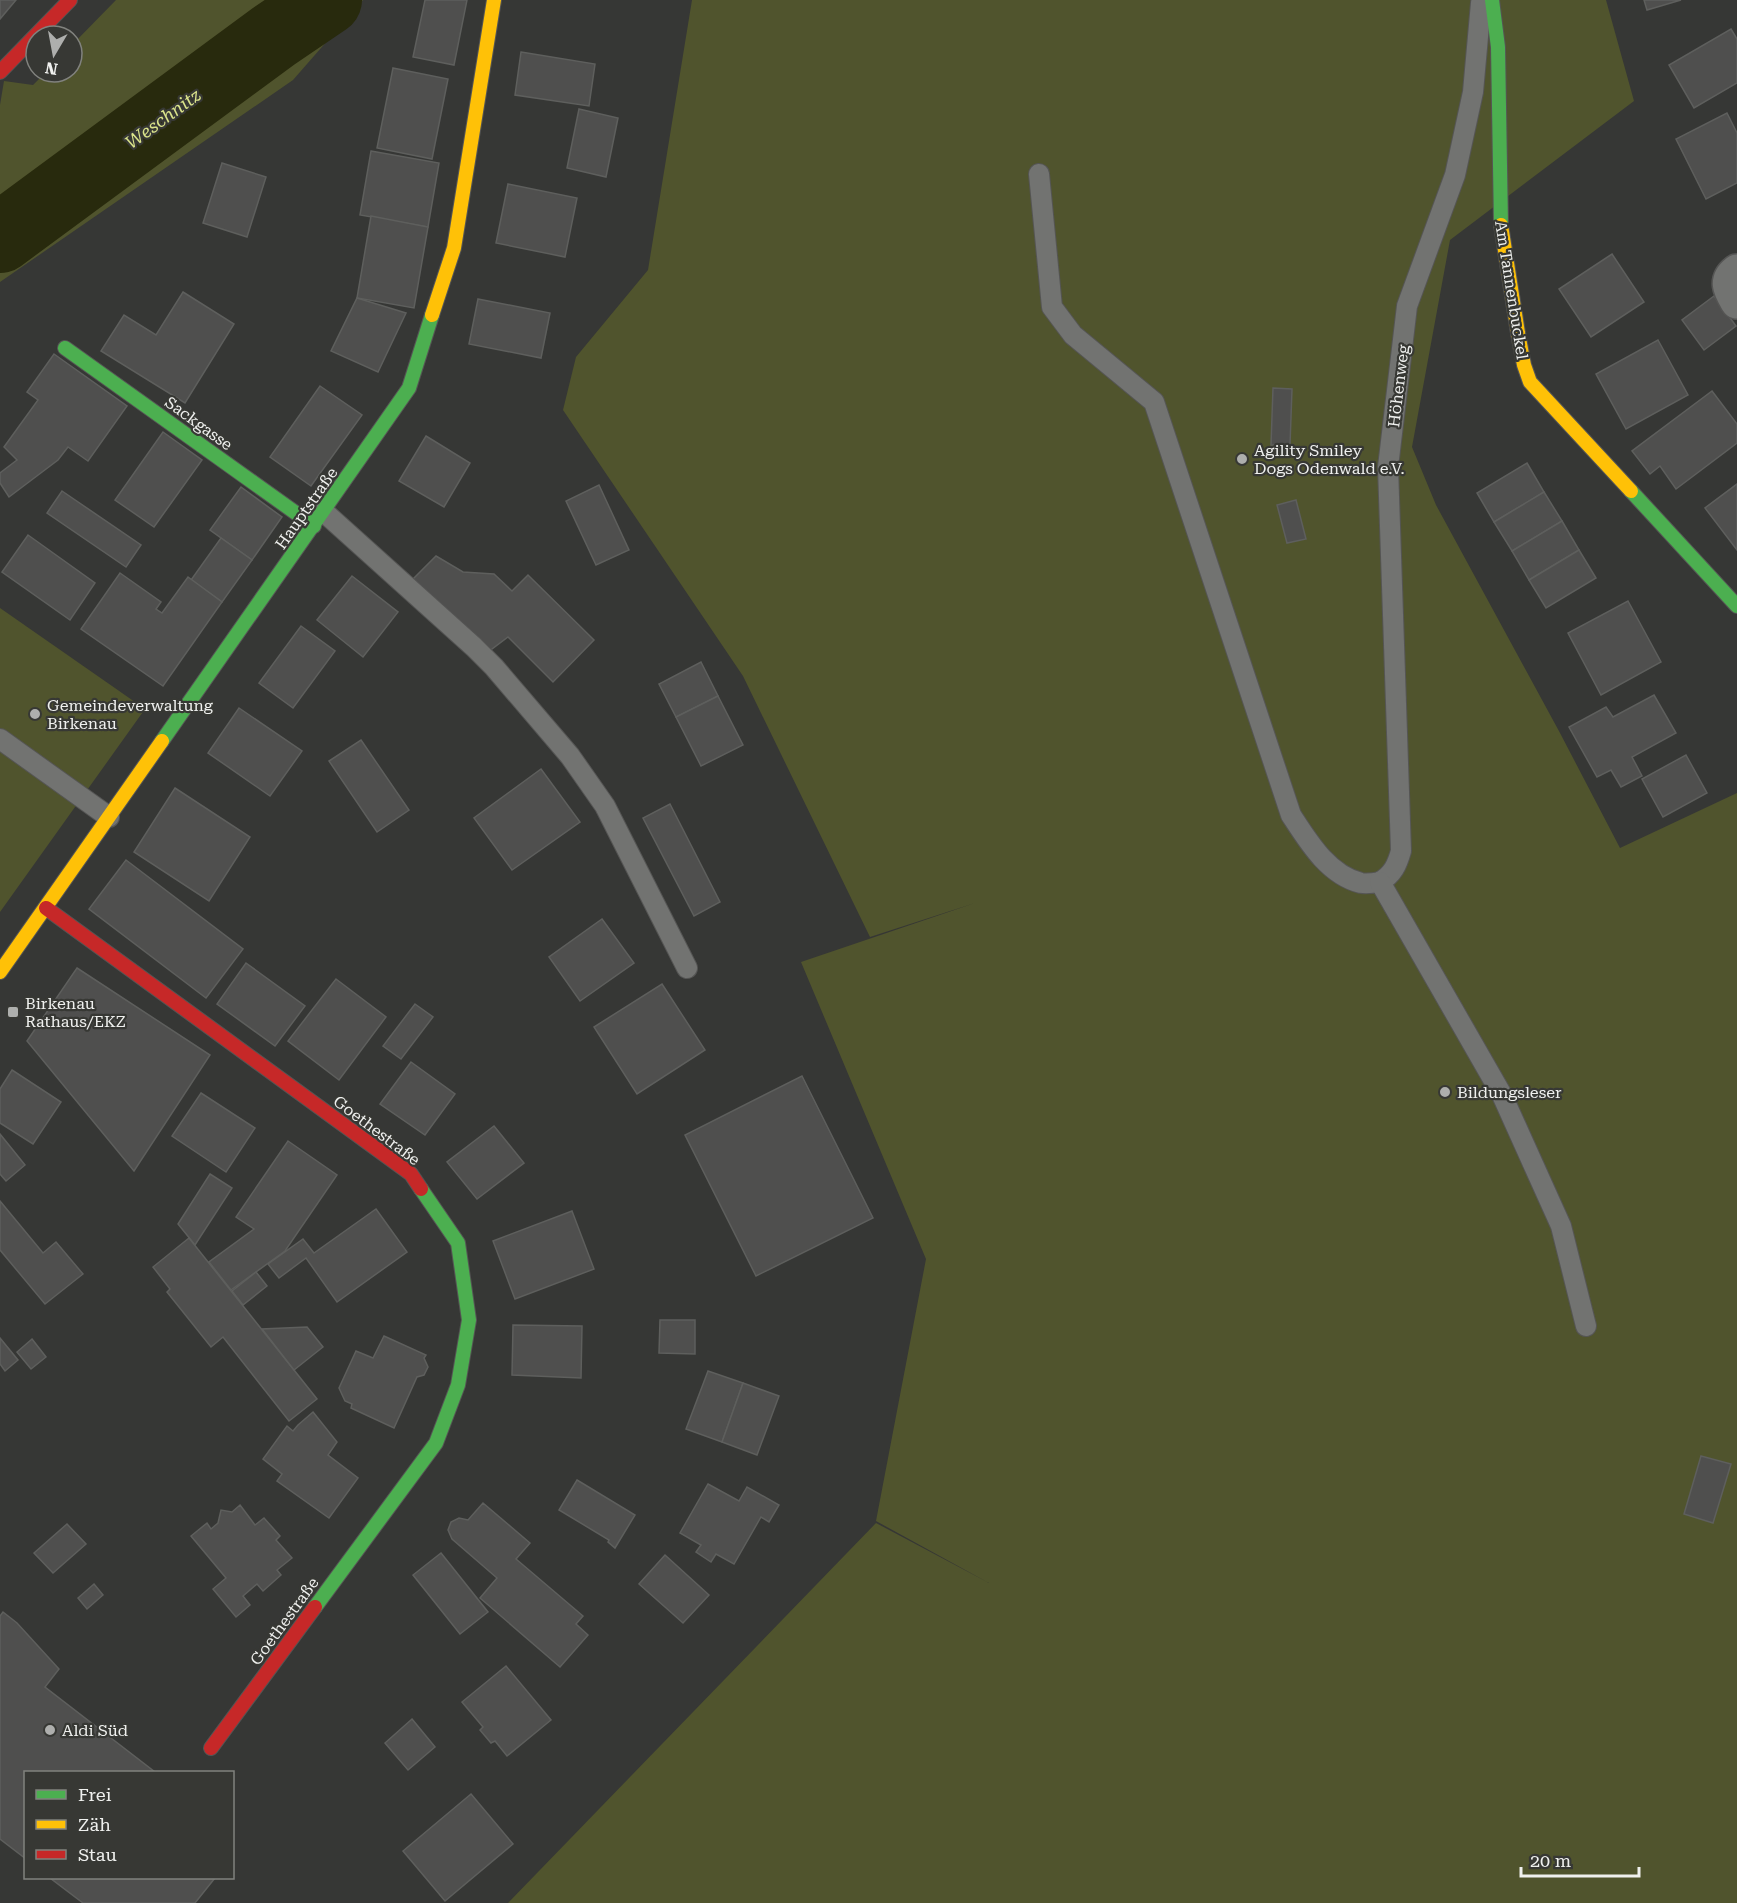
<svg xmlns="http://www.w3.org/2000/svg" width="1737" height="1903" font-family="'Roboto Serif',serif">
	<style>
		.green { fill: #50542d; fill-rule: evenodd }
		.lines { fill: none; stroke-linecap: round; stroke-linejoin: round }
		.river { stroke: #282a0d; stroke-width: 70 }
		.building { fill: #4f4f4e; stroke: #5e5f5d; stroke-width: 1.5 }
		.lane-casing { stroke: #555554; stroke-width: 22 }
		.street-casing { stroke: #555554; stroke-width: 36 }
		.fast-casing { stroke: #555554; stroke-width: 16 }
		.slow-casing { stroke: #555554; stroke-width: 16 }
		.jam-casing { stroke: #555554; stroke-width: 16 }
		.lane { stroke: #727371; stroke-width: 20 }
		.street { stroke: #727371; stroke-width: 33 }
		.fast { stroke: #4caf50; stroke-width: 14 }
		.slow { stroke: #ffc107; stroke-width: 14 }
		.jam { stroke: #c62828; stroke-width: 14 }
		.poi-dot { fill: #aeafad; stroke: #373834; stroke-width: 2 }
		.labels { text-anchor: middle; stroke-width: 4.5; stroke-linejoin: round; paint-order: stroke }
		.street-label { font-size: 16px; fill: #eff0ee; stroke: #373834 }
		.poi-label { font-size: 16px; fill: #eff0ee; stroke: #373834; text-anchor: start }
		.water-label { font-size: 18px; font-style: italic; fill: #dbe48b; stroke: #373834 }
	</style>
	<rect width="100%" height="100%" fill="#363735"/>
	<g class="green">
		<path d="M 116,0 L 363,0 L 293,80 L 0,282 L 0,105 L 4,81 L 33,85 L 46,72 L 72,72 L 72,45 ZM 186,66 L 185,79 L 153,101 L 142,99 Z"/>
		<polygon points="692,0 1606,0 1634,101 1450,240 1412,447 1436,505 1560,733 1620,848 1737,793 1737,1903 508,1903 876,1523 989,1583 876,1521 926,1259 801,962 975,903 870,937 743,676 563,410 576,357 648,270"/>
		<polygon points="0,608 145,709 0,912"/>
	</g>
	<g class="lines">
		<polyline class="river" points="0,238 274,36 327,0"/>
	</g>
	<g class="building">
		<polygon points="0,0 16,0 0,19"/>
		<polygon points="425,0 467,0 454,65 413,57"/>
		<polygon points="1644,0 1681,0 1647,10"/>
		<polygon points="1731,29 1737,39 1737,83 1694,108 1669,65"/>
		<polygon points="521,52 595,64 589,106 515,95"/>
		<polygon points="393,68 448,79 432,159 377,148"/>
		<polygon points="579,109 618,118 606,177 567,168"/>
		<polygon points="1727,113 1737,133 1737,183 1706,199 1676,139"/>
		<polygon points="371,151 439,163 428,227 360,215"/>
		<polygon points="222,163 266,177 247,237 203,223"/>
		<polygon points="508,184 577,198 565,257 496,243"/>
		<polygon points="371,216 428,227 414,308 357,298"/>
		<polygon points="1612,254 1644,302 1591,337 1559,289"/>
		<polygon points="183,292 234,324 185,403 101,351 124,315 156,335"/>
		<polygon points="1714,296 1736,326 1704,350 1682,320"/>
		<polygon points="357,298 406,313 378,372 331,351"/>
		<polygon points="478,299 550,313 541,358 469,344"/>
		<polygon points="1658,340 1688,395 1626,429 1596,374"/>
		<polygon points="54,354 127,406 88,461 68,447 58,460 9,497 0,483 0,473 17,460 4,447 38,400 27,392"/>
		<polygon points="320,386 362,415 311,486 270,457"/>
		<polygon points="1273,388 1292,389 1290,445 1271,445"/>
		<polygon points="1712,391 1737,424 1737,443 1676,489 1660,466 1650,474 1632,451"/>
		<polygon points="163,432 202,460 154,527 115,500"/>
		<polygon points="426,436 470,463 444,507 399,481"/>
		<polygon points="1527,463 1544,492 1494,522 1477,493"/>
		<polygon points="1737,484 1737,550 1705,508"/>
		<polygon points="599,485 629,550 596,565 566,501"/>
		<polygon points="241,487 282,517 252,560 210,530"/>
		<polygon points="62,491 141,545 126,567 47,513"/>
		<polygon points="1544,492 1562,521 1512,551 1494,522"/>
		<polygon points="1296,500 1306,539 1287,543 1277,505"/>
		<polygon points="1562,521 1579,550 1529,580 1512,551"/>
		<polygon points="28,535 95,583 70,620 2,572"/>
		<polygon points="221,538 252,560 222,602 191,580"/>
		<polygon points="1579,550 1596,578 1546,608 1529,580"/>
		<polygon points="436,556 463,572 494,574 512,591 528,575 594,640 553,682 508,637 488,652 413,579"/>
		<polygon points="120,573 161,602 156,609 162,613 188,577 222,602 163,686 81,629"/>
		<polygon points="352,576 398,612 363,657 317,620"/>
		<polygon points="1628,601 1661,662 1601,695 1568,633"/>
		<polygon points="301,626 335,651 293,708 259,683"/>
		<polygon points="701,662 718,696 676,717 659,684"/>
		<polygon points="1654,695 1676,733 1632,757 1642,776 1621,787 1611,770 1597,777 1569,727 1606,707 1613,717"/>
		<polygon points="718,696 743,745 701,766 676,717"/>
		<polygon points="239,708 302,751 270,796 208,753"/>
		<polygon points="361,740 409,810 377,832 329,761"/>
		<polygon points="1686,755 1707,793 1663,817 1642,779"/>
		<polygon points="541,769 580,822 512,870 474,818"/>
		<polygon points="175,788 250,837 209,901 134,852"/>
		<polygon points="670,804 720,902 694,916 643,818"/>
		<polygon points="126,860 243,949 206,998 89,909"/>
		<polygon points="602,919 634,963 580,1001 549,957"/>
		<polygon points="246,963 305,1006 275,1046 217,1004"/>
		<polygon points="77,968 210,1055 134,1171 27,1041"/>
		<polygon points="336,979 386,1017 339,1080 288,1041"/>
		<polygon points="662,984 705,1050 637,1094 594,1027"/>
		<polygon points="415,1004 433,1017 401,1059 383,1046"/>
		<polygon points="411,1062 455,1094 425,1135 380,1104"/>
		<polygon points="12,1070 61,1102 33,1144 0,1123 0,1089"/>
		<polygon points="802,1076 873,1218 756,1276 685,1135"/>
		<polygon points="201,1093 255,1128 226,1172 172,1136"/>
		<polygon points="494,1126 524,1163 477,1199 447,1162"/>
		<polygon points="0,1134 25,1165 6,1181 0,1174"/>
		<polygon points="288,1141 337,1175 285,1251 231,1290 209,1262 254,1229 236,1217"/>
		<polygon points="210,1174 232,1188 195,1245 178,1224"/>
		<polygon points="0,1201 43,1253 56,1242 83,1274 45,1304 0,1250"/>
		<polygon points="376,1209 407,1252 337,1302 306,1258 279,1278 268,1264 303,1239 314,1253"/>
		<polygon points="572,1211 594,1269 515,1299 493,1241"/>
		<polygon points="189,1238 317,1399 289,1421 223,1337 211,1347 167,1292 170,1289 153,1267"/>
		<polygon points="256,1272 267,1286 243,1305 232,1291"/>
		<polygon points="660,1320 695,1320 695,1354 659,1353"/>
		<polygon points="513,1325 582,1326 581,1378 512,1375"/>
		<polygon points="307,1327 323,1347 294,1370 262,1329"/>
		<polygon points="384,1336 426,1355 424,1358 428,1367 424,1375 417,1377 394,1428 351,1408 352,1404 345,1401 339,1388 356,1351 373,1358"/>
		<polygon points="0,1338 18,1360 5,1371 0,1364"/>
		<polygon points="32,1339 46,1357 31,1369 17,1352"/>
		<polygon points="708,1371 743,1383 722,1442 686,1429"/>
		<polygon points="743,1383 779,1396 757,1455 722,1442"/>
		<polygon points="313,1412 337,1442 328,1455 358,1478 329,1518 277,1481 282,1474 263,1459 287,1426 293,1431 298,1425"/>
		<polygon points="1701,1456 1731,1464 1713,1523 1684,1514"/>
		<polygon points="577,1480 635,1515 615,1548 608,1542 609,1540 559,1510"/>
		<polygon points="708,1484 739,1501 747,1487 779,1505 769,1522 761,1517 734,1564 716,1554 711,1562 696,1552 701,1545 680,1533"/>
		<polygon points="483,1503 530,1543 516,1559 583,1616 576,1624 588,1635 560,1667 480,1598 497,1578 452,1539 448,1530 451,1522 459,1518 468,1520"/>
		<polygon points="240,1505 255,1525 264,1518 280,1536 276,1540 292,1558 277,1570 281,1575 263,1591 257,1584 243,1596 250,1605 236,1617 213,1589 226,1578 191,1536 207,1523 211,1529 218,1523 221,1510 232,1512"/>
		<polygon points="67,1524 86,1544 53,1573 34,1553"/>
		<polygon points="441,1553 488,1612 460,1634 413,1575"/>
		<polygon points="665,1555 709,1595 683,1623 639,1584"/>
		<polygon points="94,1584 103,1595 87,1609 78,1598"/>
		<polygon points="3,1612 17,1623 59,1669 45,1687 155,1772 26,1772 26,1859 0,1839 0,1616"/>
		<polygon points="506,1666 551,1720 507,1756 495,1741 491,1743 480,1730 483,1727 462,1702"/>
		<polygon points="412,1719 435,1747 408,1770 385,1743"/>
		<polygon points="471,1794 513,1844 445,1901 403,1851"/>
		<polygon points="50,1878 215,1878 195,1903 83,1903"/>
	</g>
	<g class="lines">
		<defs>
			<g id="lane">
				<path d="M 1039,174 L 1052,307 L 1073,335 L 1154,402 L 1291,815 C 1308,841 1328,875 1361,883 C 1367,884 1374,883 1380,882"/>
				<polyline points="324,512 474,647 494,667 570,756 605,806 687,968"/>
				<polyline points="0,739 109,817"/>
				<path d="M 1380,882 C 1393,874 1397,865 1401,851 L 1388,467 L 1407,306 L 1455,175 L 1473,92 L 1481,3"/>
				<polyline points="1380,882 1502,1095 1561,1226 1586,1326"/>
			</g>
			<path id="street" d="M 1737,271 C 1724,281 1730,290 1737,302"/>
			<g id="fast">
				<polyline points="1492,0 1498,47 1501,225"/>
				<polyline points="65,348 314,526"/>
				<polyline points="1631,491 1737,606"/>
				<polyline points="162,741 409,388 432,315"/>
				<polyline points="315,1607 436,1443 458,1385 469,1320 458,1243 421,1189"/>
			</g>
			<g id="slow">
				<polyline points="1501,225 1518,333 1524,365 1530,382 1631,491"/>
				<polyline points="432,315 454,248 494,0"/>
				<polyline points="0,972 162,741"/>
			</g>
			<g id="jam">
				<polyline points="0,72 70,0"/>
				<polyline points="46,908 411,1174 421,1189"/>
				<polyline points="211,1748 315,1607"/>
			</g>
		</defs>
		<use href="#lane" class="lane-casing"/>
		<use href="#street" class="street-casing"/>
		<use href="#fast" class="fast-casing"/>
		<use href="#slow" class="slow-casing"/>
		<use href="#jam" class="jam-casing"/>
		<use href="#lane" class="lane"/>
		<use href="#street" class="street"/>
		<use href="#fast" class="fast"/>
		<use href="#slow" class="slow"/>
		<use href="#jam" class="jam"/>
	</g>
	<g class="poi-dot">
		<circle cx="1242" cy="459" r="6"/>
		<circle cx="35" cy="714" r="6"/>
		<rect x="7" y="1006" width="12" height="12" rx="3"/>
		<circle cx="1445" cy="1092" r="6"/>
		<circle cx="50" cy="1730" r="6"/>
	</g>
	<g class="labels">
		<g class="street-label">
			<text transform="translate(1512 290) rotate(81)" y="6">Am Tannenbuckel</text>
			<text transform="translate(1398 386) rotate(-83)" y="6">Höhenweg</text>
			<text transform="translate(199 423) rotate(36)" y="6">Sackgasse</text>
			<text transform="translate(306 508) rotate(-55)" y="6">Hauptstraße</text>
			<text transform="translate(377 1130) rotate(37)" y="6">Goethestraße</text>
			<text transform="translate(284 1621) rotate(-54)" y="6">Goethestraße</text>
		</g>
		<g class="poi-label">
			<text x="1254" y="456">Agility Smiley<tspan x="1254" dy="18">Dogs Odenwald e.V.</tspan></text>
			<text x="47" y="711">Gemeindeverwaltung<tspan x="47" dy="18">Birkenau</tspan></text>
			<text x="25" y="1009">Birkenau<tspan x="25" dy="18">Rathaus/EKZ</tspan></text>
			<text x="1457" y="1098">Bildungsleser</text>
			<text x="62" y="1736">Aldi Süd</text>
		</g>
		<g class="water-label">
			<text transform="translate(163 119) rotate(-36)" y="6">Weschnitz</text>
		</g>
	</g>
	<rect x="24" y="1771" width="210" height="108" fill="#373834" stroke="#81827e" stroke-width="1.5"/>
	<rect x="36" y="1790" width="30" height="9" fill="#4caf50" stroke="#81827e" stroke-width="1.5"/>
	<text x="78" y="1801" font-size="18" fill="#eff0ee">Frei</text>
	<rect x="36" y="1820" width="30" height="9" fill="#ffc107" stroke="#81827e" stroke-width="1.5"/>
	<text x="78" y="1831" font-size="18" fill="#eff0ee">Zäh</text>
	<rect x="36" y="1850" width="30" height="9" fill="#c62828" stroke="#81827e" stroke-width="1.5"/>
	<text x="78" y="1861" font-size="18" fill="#eff0ee">Stau</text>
	<g transform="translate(54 54) rotate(190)"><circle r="28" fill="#373834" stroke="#81827e" stroke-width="1.5"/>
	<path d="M0-4.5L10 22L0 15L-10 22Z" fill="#aeafad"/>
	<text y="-9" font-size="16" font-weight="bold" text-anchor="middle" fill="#eff0ee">N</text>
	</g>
	<path d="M1521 1867v9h118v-9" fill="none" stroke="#eff0ee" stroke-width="3"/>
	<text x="1530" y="1867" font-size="18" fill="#eff0ee" stroke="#373834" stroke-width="4.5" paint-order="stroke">20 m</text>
</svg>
